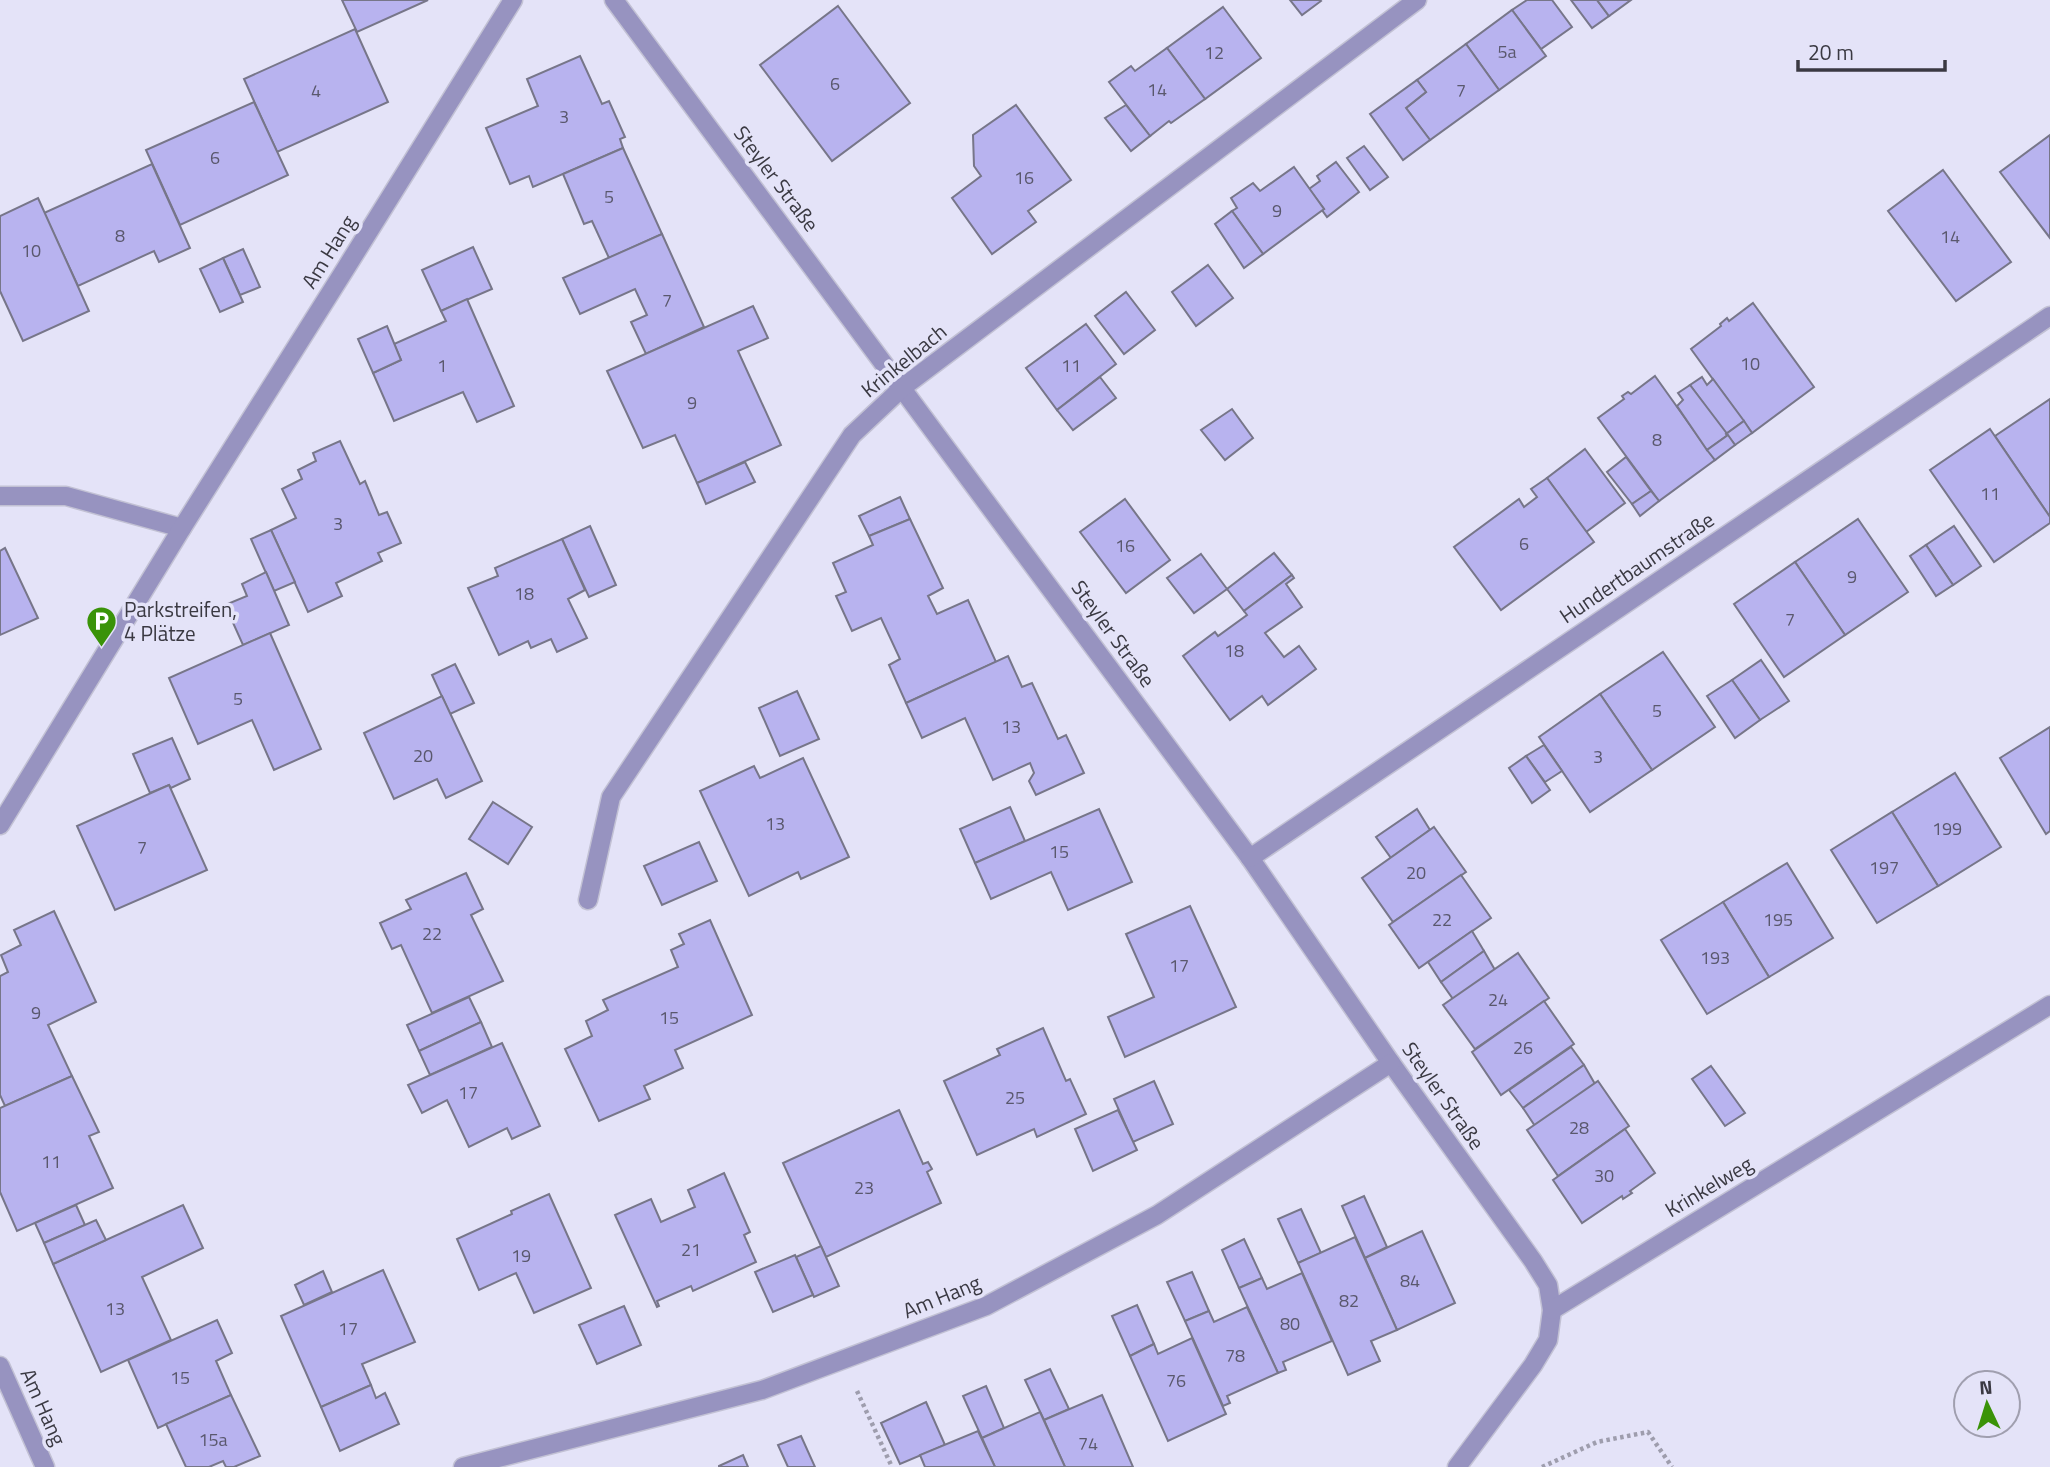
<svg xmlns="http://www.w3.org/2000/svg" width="2050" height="1467" font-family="'Titillium Web',sans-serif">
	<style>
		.building { fill: #b8b3ef; stroke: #777689; stroke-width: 2 }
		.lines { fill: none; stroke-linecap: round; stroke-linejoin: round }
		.minor-casing { stroke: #c2c1d4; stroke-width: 21 }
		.path { stroke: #9e9dad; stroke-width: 4.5; stroke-dasharray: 3.5 3.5; stroke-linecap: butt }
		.minor { stroke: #9793c0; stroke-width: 18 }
		.labels { text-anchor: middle; stroke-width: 7; stroke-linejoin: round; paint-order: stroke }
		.number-label { font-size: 18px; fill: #5a586d }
		.street-label { font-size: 21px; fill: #3a3942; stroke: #e4e3f8 }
		.poi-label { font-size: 21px; fill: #3a3942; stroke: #e4e3f8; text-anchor: start }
	</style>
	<rect width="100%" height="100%" fill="#e4e3f8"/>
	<g class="building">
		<polygon points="342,0 428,0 357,32"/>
		<polygon points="1290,0 1320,0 1321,1 1302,15"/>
		<polygon points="1527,0 1552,0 1572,27 1541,49 1512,10"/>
		<polygon points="1571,0 1597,0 1609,16 1592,28"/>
		<polygon points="1597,0 1631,0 1609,16"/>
		<polygon points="838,6 910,103 832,161 760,65"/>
		<polygon points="1223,7 1261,58 1205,99 1167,48"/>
		<polygon points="1512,10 1546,56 1499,90 1466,44"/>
		<polygon points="355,29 388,102 277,152 244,79"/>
		<polygon points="1466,44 1499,90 1430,140 1406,108 1426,92 1417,80"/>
		<polygon points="1167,48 1205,99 1171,123 1169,121 1150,136 1109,82 1131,66 1135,71"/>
		<polygon points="580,56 602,104 609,101 625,137 620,139 623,148 533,187 529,176 510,184 486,128 538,106 527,79"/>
		<polygon points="1417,80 1426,92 1406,108 1430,140 1403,160 1370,114"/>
		<polygon points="254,102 288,175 180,225 146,150"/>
		<polygon points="1016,105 1071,180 1028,211 1036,222 992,254 952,198 981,176 974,166 973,135"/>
		<polygon points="1126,105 1150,136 1131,151 1105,118"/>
		<polygon points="2050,135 2050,238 2000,172"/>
		<polygon points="1364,146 1388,177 1370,190 1347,158"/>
		<polygon points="623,148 662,234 609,258 592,221 584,224 563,174"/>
		<polygon points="1336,162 1359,192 1327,217 1322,210 1324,209 1309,189 1320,181 1317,176"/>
		<polygon points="152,164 190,248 159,262 154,251 78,286 44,213"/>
		<polygon points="1294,167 1324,209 1263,254 1232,211 1237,208 1231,198 1253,183 1260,191"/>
		<polygon points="1943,170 2011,262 1956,301 1888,211"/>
		<polygon points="38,198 89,311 23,341 0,291 0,216"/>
		<polygon points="1232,211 1263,254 1244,268 1215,224"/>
		<polygon points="662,234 704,327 646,354 631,322 647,315 635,289 580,314 563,278"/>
		<polygon points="473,247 492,289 441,311 422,270"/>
		<polygon points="243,249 260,287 240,295 223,258"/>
		<polygon points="223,258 243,302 220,312 200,269"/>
		<polygon points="1208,265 1233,298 1196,326 1172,292"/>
		<polygon points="1126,292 1155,330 1124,354 1095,316"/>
		<polygon points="467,299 514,406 477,422 463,392 394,421 373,373 401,360 394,344 446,321 441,311"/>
		<polygon points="1753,303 1814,387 1752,433 1691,349 1721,326 1720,324 1727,318 1729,321"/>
		<polygon points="753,306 768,338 738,351 781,445 697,483 675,435 643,448 607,371"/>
		<polygon points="1086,324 1116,364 1057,410 1026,368"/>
		<polygon points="387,326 401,360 373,373 358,339"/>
		<polygon points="1655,376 1715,460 1659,501 1598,418 1624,399 1622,396 1628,392 1631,394"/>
		<polygon points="1100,377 1116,398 1073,430 1057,410"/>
		<polygon points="1702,377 1707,385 1713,379 1744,421 1726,434 1690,385"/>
		<polygon points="1690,385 1728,435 1707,450 1677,406 1683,400 1678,393"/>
		<polygon points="2050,399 2050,517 1995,436"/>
		<polygon points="1232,409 1253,438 1225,460 1201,430"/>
		<polygon points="1744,421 1752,433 1735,445 1726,434"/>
		<polygon points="1990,429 2050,517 2050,523 1994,562 1930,470"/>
		<polygon points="1728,435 1735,445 1715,460 1707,450"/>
		<polygon points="340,441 360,484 365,481 379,515 387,512 401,543 378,553 382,561 336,583 342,596 308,612 271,530 296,518 282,489 302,479 298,470 316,461 313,453"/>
		<polygon points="1585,449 1625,503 1586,532 1547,478"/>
		<polygon points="1626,457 1651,491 1632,504 1607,472"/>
		<polygon points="745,462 755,482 706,504 697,483"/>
		<polygon points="1547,478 1594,542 1501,610 1454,547 1519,499 1524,507 1537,497 1531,489"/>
		<polygon points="1651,491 1659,501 1640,516 1632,504"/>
		<polygon points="900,497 910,519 869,536 859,516"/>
		<polygon points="1125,499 1170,560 1126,593 1080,532"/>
		<polygon points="910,519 943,588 928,596 937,614 968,600 996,662 906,703 889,665 900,659 881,618 852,631 836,596 846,592 833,563 873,545 869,536"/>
		<polygon points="1858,519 1908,592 1845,635 1795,562"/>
		<polygon points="590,526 616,585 589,597 562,539"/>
		<polygon points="1954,526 1981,566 1953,585 1926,545"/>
		<polygon points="271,530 295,582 274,591 251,539"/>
		<polygon points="562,539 585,590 568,599 587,638 557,652 551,639 531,648 528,641 499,655 468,588 498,576 495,568"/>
		<polygon points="1926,545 1953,585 1936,596 1910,556"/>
		<polygon points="5,548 38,618 0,635 0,551"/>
		<polygon points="1274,553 1292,575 1244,611 1227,589"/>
		<polygon points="1201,554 1227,589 1194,613 1167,578"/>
		<polygon points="1795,562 1845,635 1784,677 1734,604"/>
		<polygon points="266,572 289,625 243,645 225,605 247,596 242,584"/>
		<polygon points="1292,575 1294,578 1286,584 1302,607 1265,633 1284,657 1299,646 1316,669 1268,705 1262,696 1230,720 1183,656 1215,632 1218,636 1247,615 1244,611"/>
		<polygon points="270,633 321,749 274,770 252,720 198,744 169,678"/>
		<polygon points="1663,652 1715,727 1652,770 1600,694"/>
		<polygon points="1008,656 1022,687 1032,683 1058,739 1066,735 1084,773 1036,795 1029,781 1034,773 1030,763 993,780 965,718 922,738 906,703"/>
		<polygon points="1761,660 1789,701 1760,720 1732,680"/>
		<polygon points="455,664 474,703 450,714 432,675"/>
		<polygon points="1732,680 1760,720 1735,738 1707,696"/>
		<polygon points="797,691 819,739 780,756 759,708"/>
		<polygon points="1600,694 1652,770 1590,812 1539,737"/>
		<polygon points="442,696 482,781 446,798 437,779 394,799 364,733"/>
		<polygon points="2050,727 2050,831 2046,834 2000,758"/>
		<polygon points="172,738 190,779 171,788 169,785 150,793 133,754"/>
		<polygon points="1544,745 1562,771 1545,782 1526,756"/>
		<polygon points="1526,756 1550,790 1532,803 1509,768"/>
		<polygon points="803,758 849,857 801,879 798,872 749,896 700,791 754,766 760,778"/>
		<polygon points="1955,773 2001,847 1938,886 1892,812"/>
		<polygon points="169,785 207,870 115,910 77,826"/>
		<polygon points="493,802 532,827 508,864 469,839"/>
		<polygon points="1010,807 1025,841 975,863 960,829"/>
		<polygon points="1099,809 1132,882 1068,910 1051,872 991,899 975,863"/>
		<polygon points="1417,809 1430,830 1391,858 1376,837"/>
		<polygon points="1892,812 1938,886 1877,923 1831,850"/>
		<polygon points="1434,827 1466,872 1393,922 1362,878"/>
		<polygon points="699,842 717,881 662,905 644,866"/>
		<polygon points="1787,863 1833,938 1769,977 1723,902"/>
		<polygon points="466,873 483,909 471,915 503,981 432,1013 401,945 392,949 380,923 411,909 406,900"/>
		<polygon points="1461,875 1491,918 1419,968 1389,925"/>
		<polygon points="1723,902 1769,977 1707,1014 1661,940"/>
		<polygon points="1190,906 1236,1007 1125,1057 1108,1017 1154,997 1126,934"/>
		<polygon points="54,911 96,1002 48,1025 72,1076 5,1106 0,1095 0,976 8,972 1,955 21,945 14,930"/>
		<polygon points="710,920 752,1015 675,1050 683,1068 644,1086 650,1099 599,1121 565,1049 592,1036 586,1021 608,1010 603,1000 678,967 671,950 684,944 679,934"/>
		<polygon points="1472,931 1484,951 1441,982 1428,962"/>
		<polygon points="1484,951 1495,970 1453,999 1441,982"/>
		<polygon points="1518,953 1549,998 1475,1049 1443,1005"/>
		<polygon points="469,997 481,1022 419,1051 407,1025"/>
		<polygon points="1544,1001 1574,1044 1501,1095 1472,1052"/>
		<polygon points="481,1022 492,1047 430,1075 419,1051"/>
		<polygon points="1043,1028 1066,1081 1070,1079 1086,1114 1037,1137 1034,1129 977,1155 944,1081 1000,1055 997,1049"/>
		<polygon points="502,1043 540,1126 512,1139 507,1128 469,1147 447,1100 422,1113 408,1085"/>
		<polygon points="1571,1047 1584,1065 1523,1108 1509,1090"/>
		<polygon points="1584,1065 1595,1084 1535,1126 1523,1108"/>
		<polygon points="1711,1066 1745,1113 1725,1126 1692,1079"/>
		<polygon points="72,1076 99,1132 89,1136 113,1188 17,1231 0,1192 0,1108"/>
		<polygon points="1154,1081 1173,1124 1133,1142 1114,1099"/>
		<polygon points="1598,1081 1629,1126 1558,1176 1527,1130"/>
		<polygon points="899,1110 923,1164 928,1162 932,1169 927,1172 941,1203 826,1257 783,1163"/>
		<polygon points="1118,1110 1137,1150 1093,1171 1075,1129"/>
		<polygon points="1625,1129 1655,1173 1630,1191 1632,1193 1623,1199 1622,1196 1582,1223 1553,1180"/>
		<polygon points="724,1173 750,1232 744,1235 756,1262 693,1291 691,1286 657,1301 659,1306 657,1307 615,1215 651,1199 661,1222 695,1207 688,1190"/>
		<polygon points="549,1194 591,1288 534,1313 516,1273 479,1290 457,1239 512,1214 511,1211"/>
		<polygon points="1364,1196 1387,1247 1365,1258 1342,1206"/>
		<polygon points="76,1205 85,1225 44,1243 35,1223"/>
		<polygon points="183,1205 203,1248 142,1277 171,1340 101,1372 53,1264"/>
		<polygon points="1301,1209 1321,1253 1298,1263 1278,1219"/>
		<polygon points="96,1220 106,1240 53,1264 44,1243"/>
		<polygon points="1422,1231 1455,1303 1397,1330 1365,1258"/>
		<polygon points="1355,1237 1397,1330 1371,1341 1380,1361 1348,1375 1298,1263"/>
		<polygon points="1244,1239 1262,1278 1239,1288 1222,1250"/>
		<polygon points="821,1246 839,1286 814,1297 796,1257"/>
		<polygon points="795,1255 813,1295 773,1312 755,1272"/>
		<polygon points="383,1270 415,1342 362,1364 371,1385 321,1407 281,1316"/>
		<polygon points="323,1271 332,1292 304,1305 295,1285"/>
		<polygon points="1192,1272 1209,1311 1185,1321 1167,1282"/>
		<polygon points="1302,1273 1332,1341 1283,1362 1286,1370 1278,1373 1239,1288 1262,1278 1267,1289"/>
		<polygon points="1137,1305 1154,1344 1130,1356 1112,1316"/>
		<polygon points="624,1306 641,1345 597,1364 579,1325"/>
		<polygon points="1247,1307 1278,1373 1227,1396 1230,1403 1223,1406 1185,1321 1209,1311 1214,1322"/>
		<polygon points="217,1320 232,1353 216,1361 231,1395 158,1428 128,1360"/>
		<polygon points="1192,1338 1226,1414 1168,1441 1130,1356 1154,1344 1158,1354"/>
		<polygon points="1050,1369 1069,1409 1044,1420 1025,1380"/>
		<polygon points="371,1385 376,1398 385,1393 399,1424 340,1451 321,1407"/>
		<polygon points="986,1386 1004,1428 982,1438 963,1396"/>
		<polygon points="231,1395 260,1456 234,1467 226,1467 223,1461 209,1467 186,1467 166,1424"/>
		<polygon points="1102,1395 1133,1467 1065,1467 1044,1420"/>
		<polygon points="926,1402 945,1445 900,1464 881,1423"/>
		<polygon points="1040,1412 1065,1467 995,1467 982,1438"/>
		<polygon points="978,1431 995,1467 925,1467 920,1455"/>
		<polygon points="801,1436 815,1467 788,1467 778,1445"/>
		<polygon points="743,1455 748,1467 719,1467 719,1466"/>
	</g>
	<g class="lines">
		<defs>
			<g id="minor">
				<polyline points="614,0 1250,858 1391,1063 1533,1261 1548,1285 1552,1310 1548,1340 1533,1365 1457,1467"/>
				<polyline points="0,496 66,496 182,528"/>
				<polyline points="0,825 182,528 346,268 513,0"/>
				<polyline points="1250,858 2050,316"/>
				<polyline points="588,900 611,797 852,435 903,387 1417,0"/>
				<polyline points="1552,1310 2050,1005"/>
				<polyline points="0,1366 45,1467"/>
				<polyline points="463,1467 762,1390 986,1306 1157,1215 1391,1063"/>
			</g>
		</defs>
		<use href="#minor" class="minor-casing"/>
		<g class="path">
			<polyline points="857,1391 892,1467"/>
			<polyline points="1542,1467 1597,1442 1648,1432 1672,1467"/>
		</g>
		<use href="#minor" class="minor"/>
	</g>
	<defs>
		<symbol id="parking-pin" viewBox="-11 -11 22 30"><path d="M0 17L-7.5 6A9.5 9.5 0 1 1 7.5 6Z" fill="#3a9308" stroke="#e4e3f8"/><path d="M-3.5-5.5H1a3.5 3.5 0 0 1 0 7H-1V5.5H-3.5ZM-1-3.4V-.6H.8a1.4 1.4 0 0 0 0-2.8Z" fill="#fff"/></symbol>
	</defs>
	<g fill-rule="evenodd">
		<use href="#parking-pin" x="84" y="604" width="35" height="47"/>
	</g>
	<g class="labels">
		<g class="number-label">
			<text x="1507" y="58">5a</text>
			<text x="1214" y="59">12</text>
			<text x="835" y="90">6</text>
			<text x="1157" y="96">14</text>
			<text x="316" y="97">4</text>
			<text x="1461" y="97">7</text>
			<text x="564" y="123">3</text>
			<text x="215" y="164">6</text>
			<text x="1024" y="184">16</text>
			<text x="609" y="203">5</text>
			<text x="1277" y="217">9</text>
			<text x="120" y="242">8</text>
			<text x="1950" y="243">14</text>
			<text x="31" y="257">10</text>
			<text x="667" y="307">7</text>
			<text x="1750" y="370">10</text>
			<text x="442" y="372">1</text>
			<text x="1071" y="372">11</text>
			<text x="692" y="409">9</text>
			<text x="1657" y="446">8</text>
			<text x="1990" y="500">11</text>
			<text x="338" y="530">3</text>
			<text x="1524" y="550">6</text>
			<text x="1125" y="552">16</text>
			<text x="1852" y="583">9</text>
			<text x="524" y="600">18</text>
			<text x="1790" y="626">7</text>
			<text x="1234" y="657">18</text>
			<text x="238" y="705">5</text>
			<text x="1657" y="717">5</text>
			<text x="1011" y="733">13</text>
			<text x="423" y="762">20</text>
			<text x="1598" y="763">3</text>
			<text x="775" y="830">13</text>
			<text x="1947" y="835">199</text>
			<text x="142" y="854">7</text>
			<text x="1059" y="858">15</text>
			<text x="1884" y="874">197</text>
			<text x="1416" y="879">20</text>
			<text x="1442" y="926">22</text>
			<text x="1778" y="926">195</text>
			<text x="432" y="940">22</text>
			<text x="1715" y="964">193</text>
			<text x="1179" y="972">17</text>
			<text x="1498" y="1006">24</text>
			<text x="36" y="1019">9</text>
			<text x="669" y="1024">15</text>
			<text x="1523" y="1054">26</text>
			<text x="468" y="1099">17</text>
			<text x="1015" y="1104">25</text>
			<text x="1579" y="1134">28</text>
			<text x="51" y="1168">11</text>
			<text x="1604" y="1182">30</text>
			<text x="864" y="1194">23</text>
			<text x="691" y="1256">21</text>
			<text x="521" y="1262">19</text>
			<text x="1410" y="1287">84</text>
			<text x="1349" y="1307">82</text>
			<text x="115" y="1315">13</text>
			<text x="1290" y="1330">80</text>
			<text x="348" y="1335">17</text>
			<text x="1235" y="1362">78</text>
			<text x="180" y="1384">15</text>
			<text x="1176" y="1387">76</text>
			<text x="213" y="1446">15a</text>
			<text x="1088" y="1450">74</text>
		</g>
		<g class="street-label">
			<text transform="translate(776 179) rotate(53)" y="7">Steyler Straße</text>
			<text transform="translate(329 252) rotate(-58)" y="7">Am Hang</text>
			<text transform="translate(904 361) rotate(-39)" y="7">Krinkelbach</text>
			<text transform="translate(1637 568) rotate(-34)" y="7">Hundertbaumstraße</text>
			<text transform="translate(1113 634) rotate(54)" y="7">Steyler Straße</text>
			<text transform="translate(1443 1096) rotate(55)" y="7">Steyler Straße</text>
			<text transform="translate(1709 1187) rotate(-31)" y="7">Krinkelweg</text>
			<text transform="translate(942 1297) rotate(-22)" y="7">Am Hang</text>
			<text transform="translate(43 1407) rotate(66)" y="7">Am Hang</text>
		</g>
		<g class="poi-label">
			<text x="124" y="617">Parkstreifen,<tspan x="124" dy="24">4 Plätze</tspan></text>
		</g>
	</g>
	<g transform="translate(1987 1404) rotate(356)"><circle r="33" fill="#e4e3f8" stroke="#a09faf" stroke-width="2"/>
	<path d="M0-5L12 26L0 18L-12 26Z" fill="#3a9308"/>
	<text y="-10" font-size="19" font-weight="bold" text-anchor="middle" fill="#3a3942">N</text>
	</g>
	<path d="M1798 60v10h147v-10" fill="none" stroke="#3a3942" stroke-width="3.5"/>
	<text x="1808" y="60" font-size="21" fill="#3a3942" stroke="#e4e3f8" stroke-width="5" paint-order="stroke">20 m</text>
</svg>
